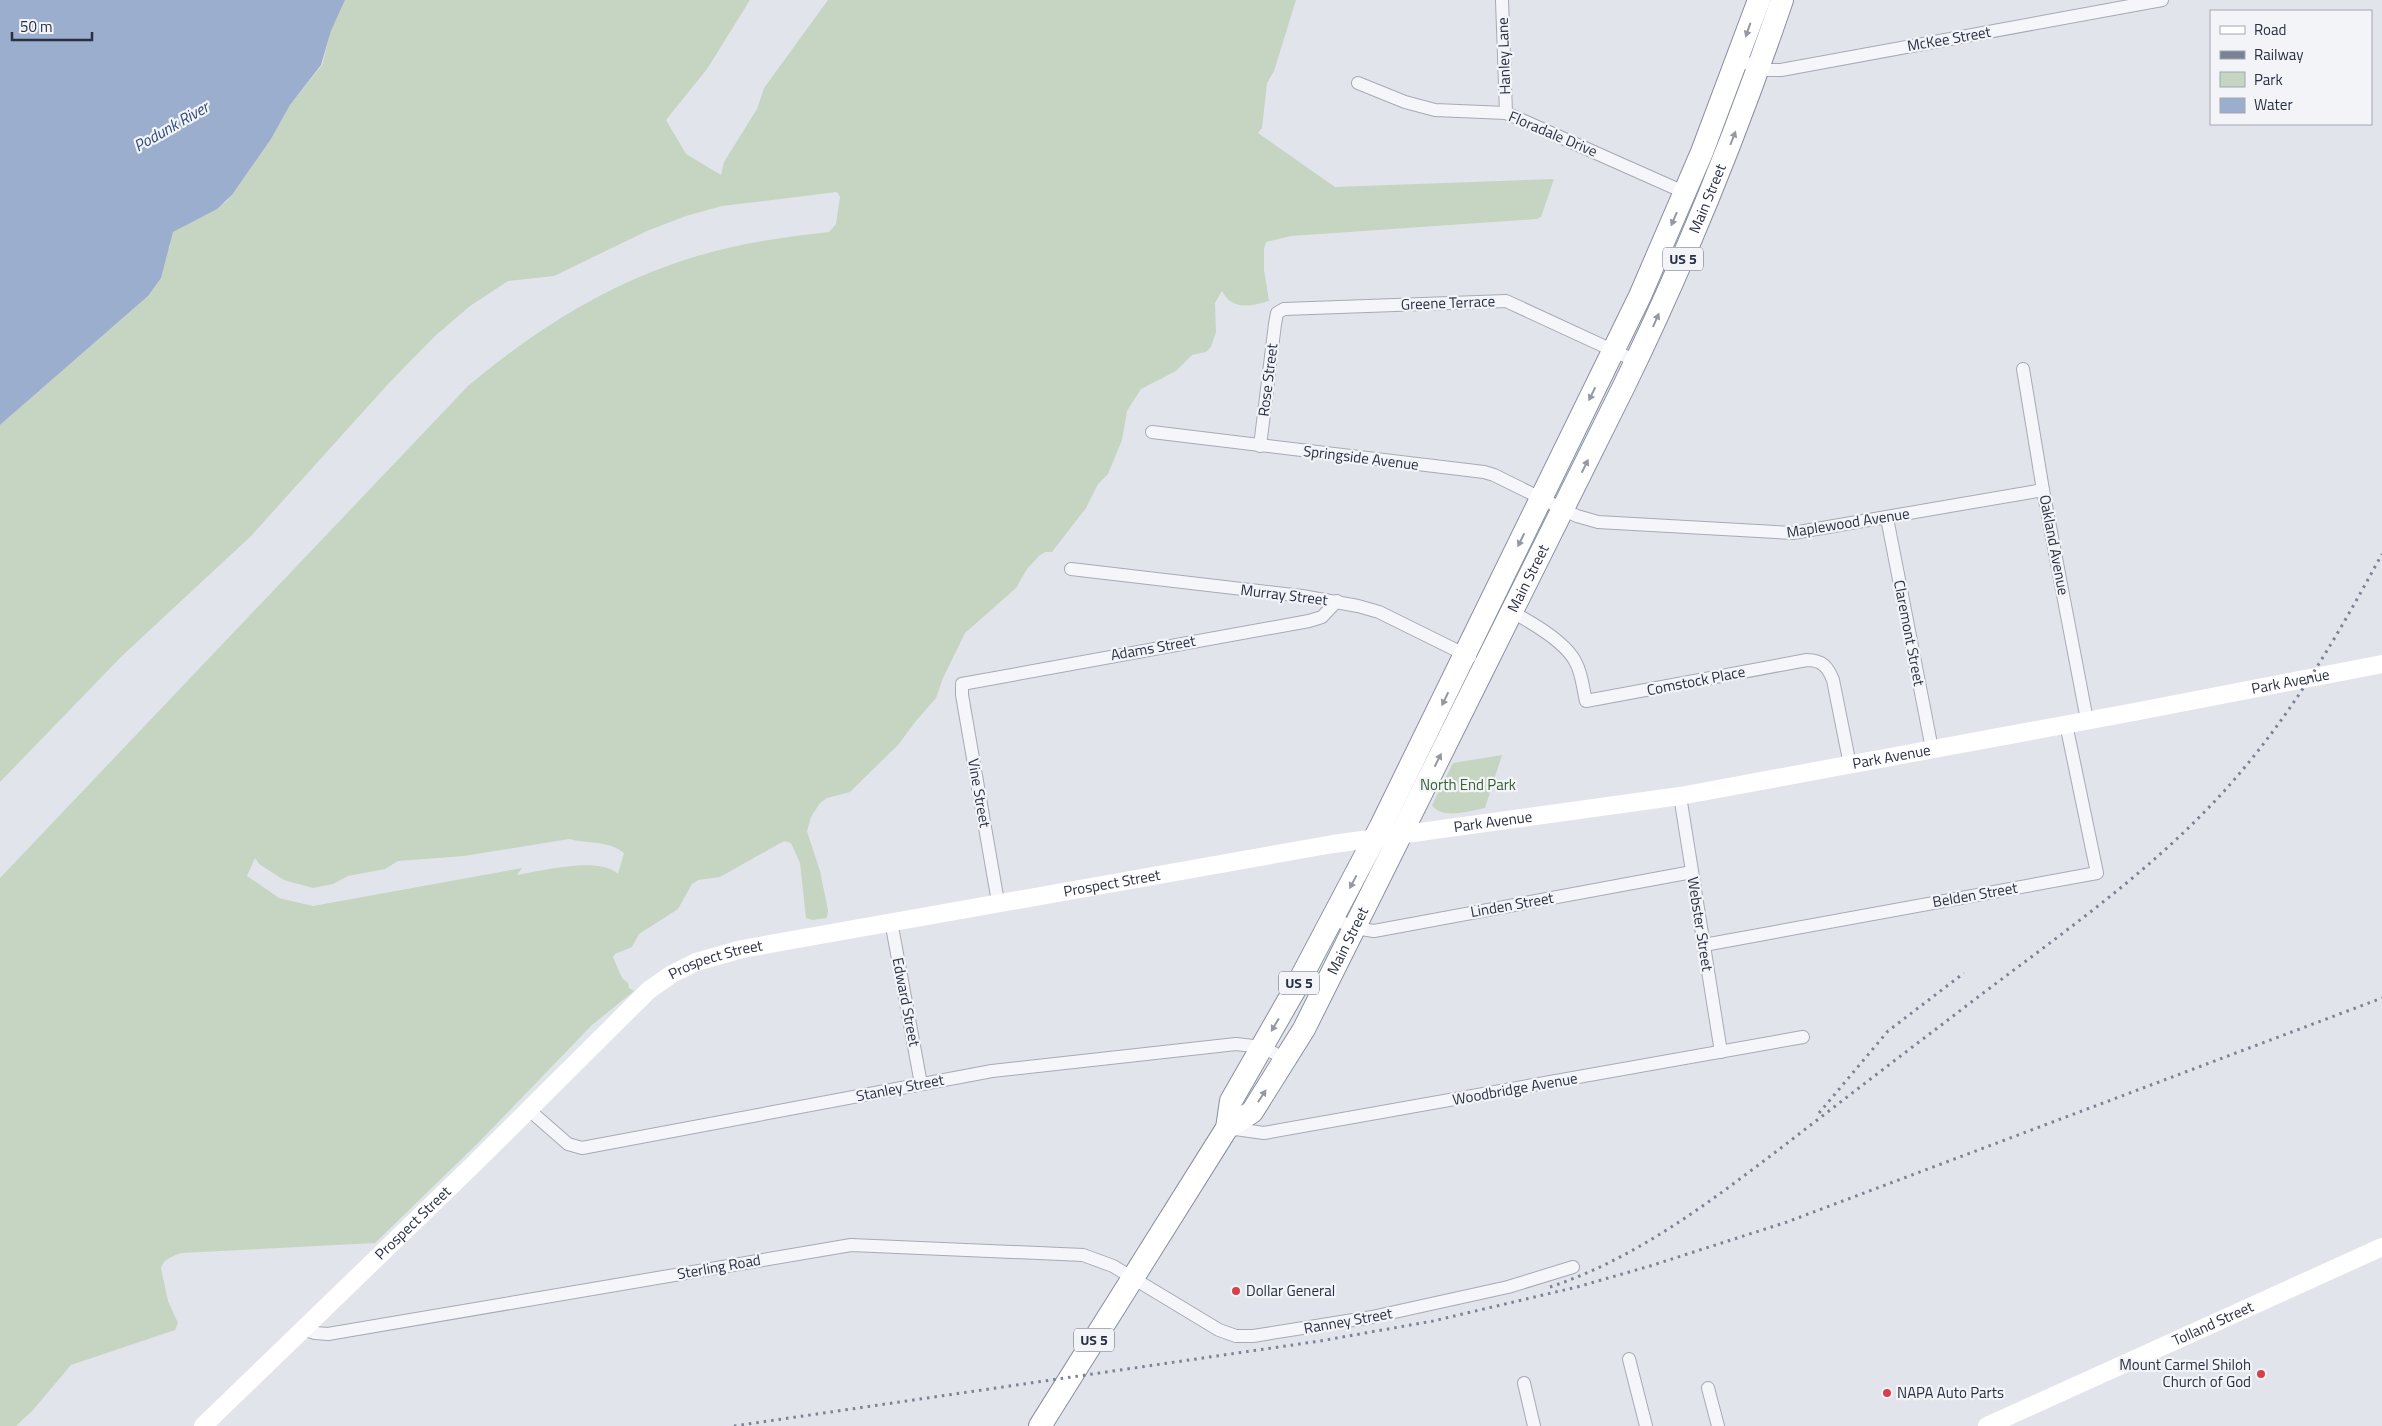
<svg xmlns="http://www.w3.org/2000/svg" width="2382" height="1426" font-family="'Titillium Web',sans-serif">
	<style>
		.green { fill: #c5d5c2; fill-rule: evenodd }
		.water { fill: #9baecd }
		.lines { fill: none; stroke-linecap: round; stroke-linejoin: round }
		.street-casing { stroke: #a7aab6; stroke-width: 14 }
		.highway-casing { stroke: #8890a2; stroke-width: 24 }
		.street { stroke: #f5f6f9; stroke-width: 12 }
		.secondary { stroke: #fff; stroke-width: 18 }
		.highway { stroke: #fff; stroke-width: 22 }
		.rail { stroke: #7a8295; stroke-width: 3; stroke-dasharray: 2.5 5; stroke-linecap: butt }
		.oneway { fill: #9498a2 }
		.poi-dot { fill: #d54149; stroke: #f2f4f8; stroke-width: 2 }
		.labels { text-anchor: middle; stroke-width: 4.5; stroke-linejoin: round; paint-order: stroke }
		.shield { fill: #f2f4f8; stroke: #656b7a; stroke-width: 1 }
		.shield-label { font-size: 14px; font-weight: bold; fill: #293044 }
		.street-label { font-size: 15px; fill: #293044; stroke: #f2f4f8 }
		.park-label { font-size: 15px; fill: #396035; stroke: #f2f4f8 }
		.poi-label { font-size: 15px; fill: #293044; stroke: #f2f4f8; text-anchor: start }
		.water-label { font-size: 16px; font-style: italic; fill: #304a7a; stroke: #f2f4f8 }
	</style>
	<rect width="100%" height="100%" fill="#e2e4eb"/>
	<g class="green">
		<path d="M 345,0 L 750,0 L 707,69 L 666,120 L 686,154 L 721,175 L 724,162 L 757,109 L 764,88 L 828,0 L 1296,0 L 1274,71 L 1267,83 L 1262,128 L 1258,133 L 1335,187 L 1554,179 L 1541,217 L 1537,219 L 1291,236 L 1266,242 L 1264,249 L 1264,270 L 1269,301 C 1249,307 1232,310 1222,291 L 1215,303 L 1216,332 L 1211,347 L 1206,352 L 1192,355 L 1176,371 L 1141,389 L 1127,411 L 1122,440 L 1108,474 L 1098,484 L 1086,508 L 1052,552 L 1045,552 L 1039,556 L 1027,569 L 1016,588 L 965,633 L 943,678 L 936,698 L 916,721 L 898,745 L 850,792 L 827,798 L 820,803 L 811,817 L 807,831 L 820,871 L 828,910 L 827,918 L 812,920 L 806,918 L 800,863 L 791,843 L 784,841 L 720,877 L 698,880 L 692,884 L 678,909 L 639,934 L 632,947 L 615,954 L 613,957 L 622,978 L 628,983 L 629,988 L 634,991 L 592,1025 L 478,1143 L 375,1243 L 181,1253 C 174,1256 163,1259 161,1268 L 168,1301 L 178,1323 L 175,1330 L 71,1365 L 33,1410 L 16,1426 L 0,1426 L 0,878 L 468,386 C 544,322 630,270 728,248 C 761,240 795,236 829,232 L 836,224 L 840,197 L 837,192 L 722,206 L 686,216 L 647,231 L 554,276 L 508,281 L 470,306 L 435,336 L 389,383 L 251,536 L 122,656 L 0,782 L 0,425 L 148,296 L 170,246 L 170,238 L 173,232 L 226,202 L 232,195 L 271,139 L 290,105 L 322,65 L 331,31 ZM 569,839 C 587,844 608,840 624,853 L 618,874 C 599,856 542,871 517,875 L 522,868 L 313,906 L 279,898 L 247,876 L 255,858 L 259,864 L 284,880 L 313,888 L 333,884 L 348,876 L 385,869 L 398,861 L 464,856 Z"/>
		<path d="M 1502,755 L 1485,808 C 1469,811 1442,820 1432,805 L 1453,763 Z"/>
	</g>
	<polygon class="water" points="0,0 345,0 331,31 321,65 290,105 271,139 232,195 217,209 173,232 161,278 148,296 0,425"/>
	<g class="lines">
		<defs>
			<g id="street">
				<polyline points="1502,0 1506,113"/>
				<polyline points="1738,60 1765,70 1781,70 2162,0"/>
				<polyline points="1358,83 1405,102 1435,110 1506,113 1686,193"/>
				<polyline points="2023,369 2043,490 2087,720"/>
				<polyline points="1152,432 1484,472 1494,475 1577,516 1598,522 1793,533 2043,490"/>
				<polyline points="1260,446 1275,324 1277,313 1284,309 1506,301 1636,361"/>
				<polyline points="1887,518 1932,749"/>
				<polyline points="1071,569 1302,596 1358,606 1379,612 1470,657"/>
				<path d="M 1512,612 C 1531,622 1567,643 1576,663 C 1582,674 1583,689 1586,701 L 1807,660 C 1822,660 1828,667 1833,680 L 1850,765"/>
				<polyline points="1680,796 1721,1052"/>
				<polyline points="998,902 962,695 962,684 1309,621 1322,617 1337,601"/>
				<polyline points="1333,918 1354,928 1374,931 1692,872"/>
				<polyline points="891,921 921,1084"/>
				<polyline points="1704,945 2097,873 2066,724"/>
				<polyline points="528,1109 568,1144 582,1148 992,1071 1236,1044 1262,1047 1286,1059"/>
				<polyline points="1228,1128 1264,1133 1803,1037"/>
				<polyline points="303,1329 315,1333 328,1334 851,1245 1083,1255 1113,1266 1219,1330 1236,1336 1253,1336 1372,1317 1508,1287 1573,1267"/>
				<polyline points="1629,1359 1646,1426"/>
				<polyline points="1524,1383 1534,1426"/>
				<polyline points="1708,1388 1718,1426"/>
			</g>
			<g id="highway">
				<path id="s3" d="M 1227,1128 L 1252,1112 L 1304,1029 L 1624,386 C 1685,261 1737,132 1782,0"/>
				<polyline points="1040,1426 1227,1128 1231,1101 1295,989 1380,828 1640,296 1702,152 1759,0"/>
			</g>
		</defs>
		<use href="#street" class="street-casing"/>
		<use href="#highway" class="highway-casing"/>
		<use href="#street" class="street"/>
		<g class="secondary">
			<path id="s1" d="M 203,1426 L 474,1164 L 649,990 L 672,974 L 696,962 L 742,949 L 1333,844 L 1680,796 L 2134,712 L 2382,664"/>
			<path id="s2" d="M 1987,1426 L 2382,1247"/>
		</g>
		<use href="#highway" class="highway"/>
		<g class="rail">
			<polyline points="1819,1113 1888,1031 1964,973"/>
			<path d="M 1550,1287 C 1635,1259 1707,1204 1777,1151 C 1834,1107 1891,1063 1948,1020 C 2043,946 2145,879 2226,789 C 2292,715 2335,640 2382,554"/>
			<polyline points="734,1426 1320,1341 1433,1321 1577,1287 1650,1266 1787,1222 2382,998"/>
		</g>
	</g>
	<defs><path id="oneway-solid" d="M-6-.8H1V-3.2L6.5 0L1 3.2V.8H-6Z" transform="scale(1.25)"/></defs>
	<g class="oneway">
		<use href="#oneway-solid" transform="translate(1748 30) rotate(109)"/>
		<use href="#oneway-solid" transform="translate(1733 138) rotate(-69)"/>
		<use href="#oneway-solid" transform="translate(1674 219) rotate(113)"/>
		<use href="#oneway-solid" transform="translate(1656 320) rotate(-66)"/>
		<use href="#oneway-solid" transform="translate(1592 394) rotate(116)"/>
		<use href="#oneway-solid" transform="translate(1585 466) rotate(-64)"/>
		<use href="#oneway-solid" transform="translate(1521 540) rotate(116)"/>
		<use href="#oneway-solid" transform="translate(1445 699) rotate(116)"/>
		<use href="#oneway-solid" transform="translate(1438 760) rotate(-63)"/>
		<use href="#oneway-solid" transform="translate(1353 882) rotate(118)"/>
		<use href="#oneway-solid" transform="translate(1275 1025) rotate(121)"/>
		<use href="#oneway-solid" transform="translate(1262 1096) rotate(-57)"/>
	</g>
	<g class="poi-dot">
		<circle cx="1236" cy="1291" r="5"/>
		<circle cx="2261" cy="1374" r="5"/>
		<circle cx="1887" cy="1393" r="5"/>
	</g>
	<g class="labels">
		<g class="shield">
			<rect x="1663" y="247.5" width="40" height="23" rx="4"/>
			<rect x="1279" y="971.5" width="40" height="23" rx="4"/>
			<rect x="1074" y="1328.5" width="40" height="23" rx="4"/>
		</g>
		<g class="shield-label">
			<text x="1683" y="264">US 5</text>
			<text x="1299" y="988">US 5</text>
			<text x="1094" y="1345">US 5</text>
		</g>
		<g class="street-label">
			<text transform="translate(1949 39) rotate(-10)" y="5">McKee Street</text>
			<text transform="translate(1504 56) rotate(-92)" y="5">Hanley Lane</text>
			<text transform="translate(1553 134) rotate(23)" y="5">Floradale Drive</text>
			<text dy="5" stroke="none"><textPath href="#s3" startOffset="1051">Main Street</textPath></text>
			<text transform="translate(1448 303) rotate(-2)" y="5">Greene Terrace</text>
			<text transform="translate(1268 380) rotate(-83)" y="5">Rose Street</text>
			<text transform="translate(1361 458) rotate(7)" y="5">Springside Avenue</text>
			<text transform="translate(1848 523) rotate(-9)" y="5">Maplewood Avenue</text>
			<text transform="translate(2054 545) rotate(79)" y="5">Oakland Avenue</text>
			<text dy="5" stroke="none"><textPath href="#s3" startOffset="631">Main Street</textPath></text>
			<text transform="translate(1284 595) rotate(7)" y="5">Murray Street</text>
			<text transform="translate(1909 633) rotate(79)" y="5">Claremont Street</text>
			<text transform="translate(1153 648) rotate(-10)" y="5">Adams Street</text>
			<text transform="translate(1696 681) rotate(-11)" y="5">Comstock Place</text>
			<text dy="5" stroke="none"><textPath href="#s1" startOffset="2298">Park Avenue</textPath></text>
			<text dy="5" stroke="none"><textPath href="#s1" startOffset="1892">Park Avenue</textPath></text>
			<text transform="translate(979 793) rotate(80)" y="5">Vine Street</text>
			<text dy="5" stroke="none"><textPath href="#s1" startOffset="1488">Park Avenue</textPath></text>
			<text dy="5" stroke="none"><textPath href="#s1" startOffset="1102">Prospect Street</textPath></text>
			<text transform="translate(1975 895) rotate(-10)" y="5">Belden Street</text>
			<text transform="translate(1512 905) rotate(-10)" y="5">Linden Street</text>
			<text transform="translate(1700 924) rotate(81)" y="5">Webster Street</text>
			<text dy="5" stroke="none"><textPath href="#s3" startOffset="226">Main Street</textPath></text>
			<text dy="5" stroke="none"><textPath href="#s1" startOffset="698">Prospect Street</textPath></text>
			<text transform="translate(906 1002) rotate(79)" y="5">Edward Street</text>
			<text transform="translate(900 1088) rotate(-11)" y="5">Stanley Street</text>
			<text transform="translate(1515 1089) rotate(-10)" y="5">Woodbridge Avenue</text>
			<text dy="5" stroke="none"><textPath href="#s1" startOffset="292">Prospect Street</textPath></text>
			<text transform="translate(719 1267) rotate(-10)" y="5">Sterling Road</text>
			<text transform="translate(1348 1321) rotate(-10)" y="5">Ranney Street</text>
			<text dy="5" stroke="none"><textPath href="#s2" startOffset="248">Tolland Street</textPath></text>
		</g>
		<g class="park-label">
			<text x="1468" y="790">North End Park</text>
		</g>
		<g class="poi-label">
			<text x="1246" y="1296">Dollar General</text>
			<text x="2251" y="1370" text-anchor="end">Mount Carmel Shiloh<tspan x="2251" dy="17">Church of God</tspan></text>
			<text x="1897" y="1398">NAPA Auto Parts</text>
		</g>
		<g class="water-label">
			<text transform="translate(171 126) rotate(-30)" y="6">Podunk River</text>
		</g>
	</g>
	<rect x="2210" y="10" width="162" height="115" fill="#f2f4f8" stroke="#a2a6b0"/>
	<rect x="2220" y="26" width="25" height="8" fill="#ffffff" stroke="#a2a6b0"/>
	<text x="2254" y="35" font-size="15" fill="#293044">Road</text>
	<rect x="2220" y="51" width="25" height="8" fill="#7a8295" stroke="#a2a6b0"/>
	<text x="2254" y="60" font-size="15" fill="#293044">Railway</text>
	<rect x="2220" y="72" width="25" height="15" fill="#c5d5c2" stroke="#a2a6b0"/>
	<text x="2254" y="85" font-size="15" fill="#293044">Park</text>
	<rect x="2220" y="98" width="25" height="15" fill="#9baecd" stroke="#a2a6b0"/>
	<text x="2254" y="110" font-size="15" fill="#293044">Water</text>
	<path d="M12 32v8h80v-8" fill="none" stroke="#293044" stroke-width="2.5"/>
	<text x="20" y="32" font-size="15" fill="#293044" stroke="#f2f4f8" stroke-width="4" paint-order="stroke">50 m</text>
</svg>
